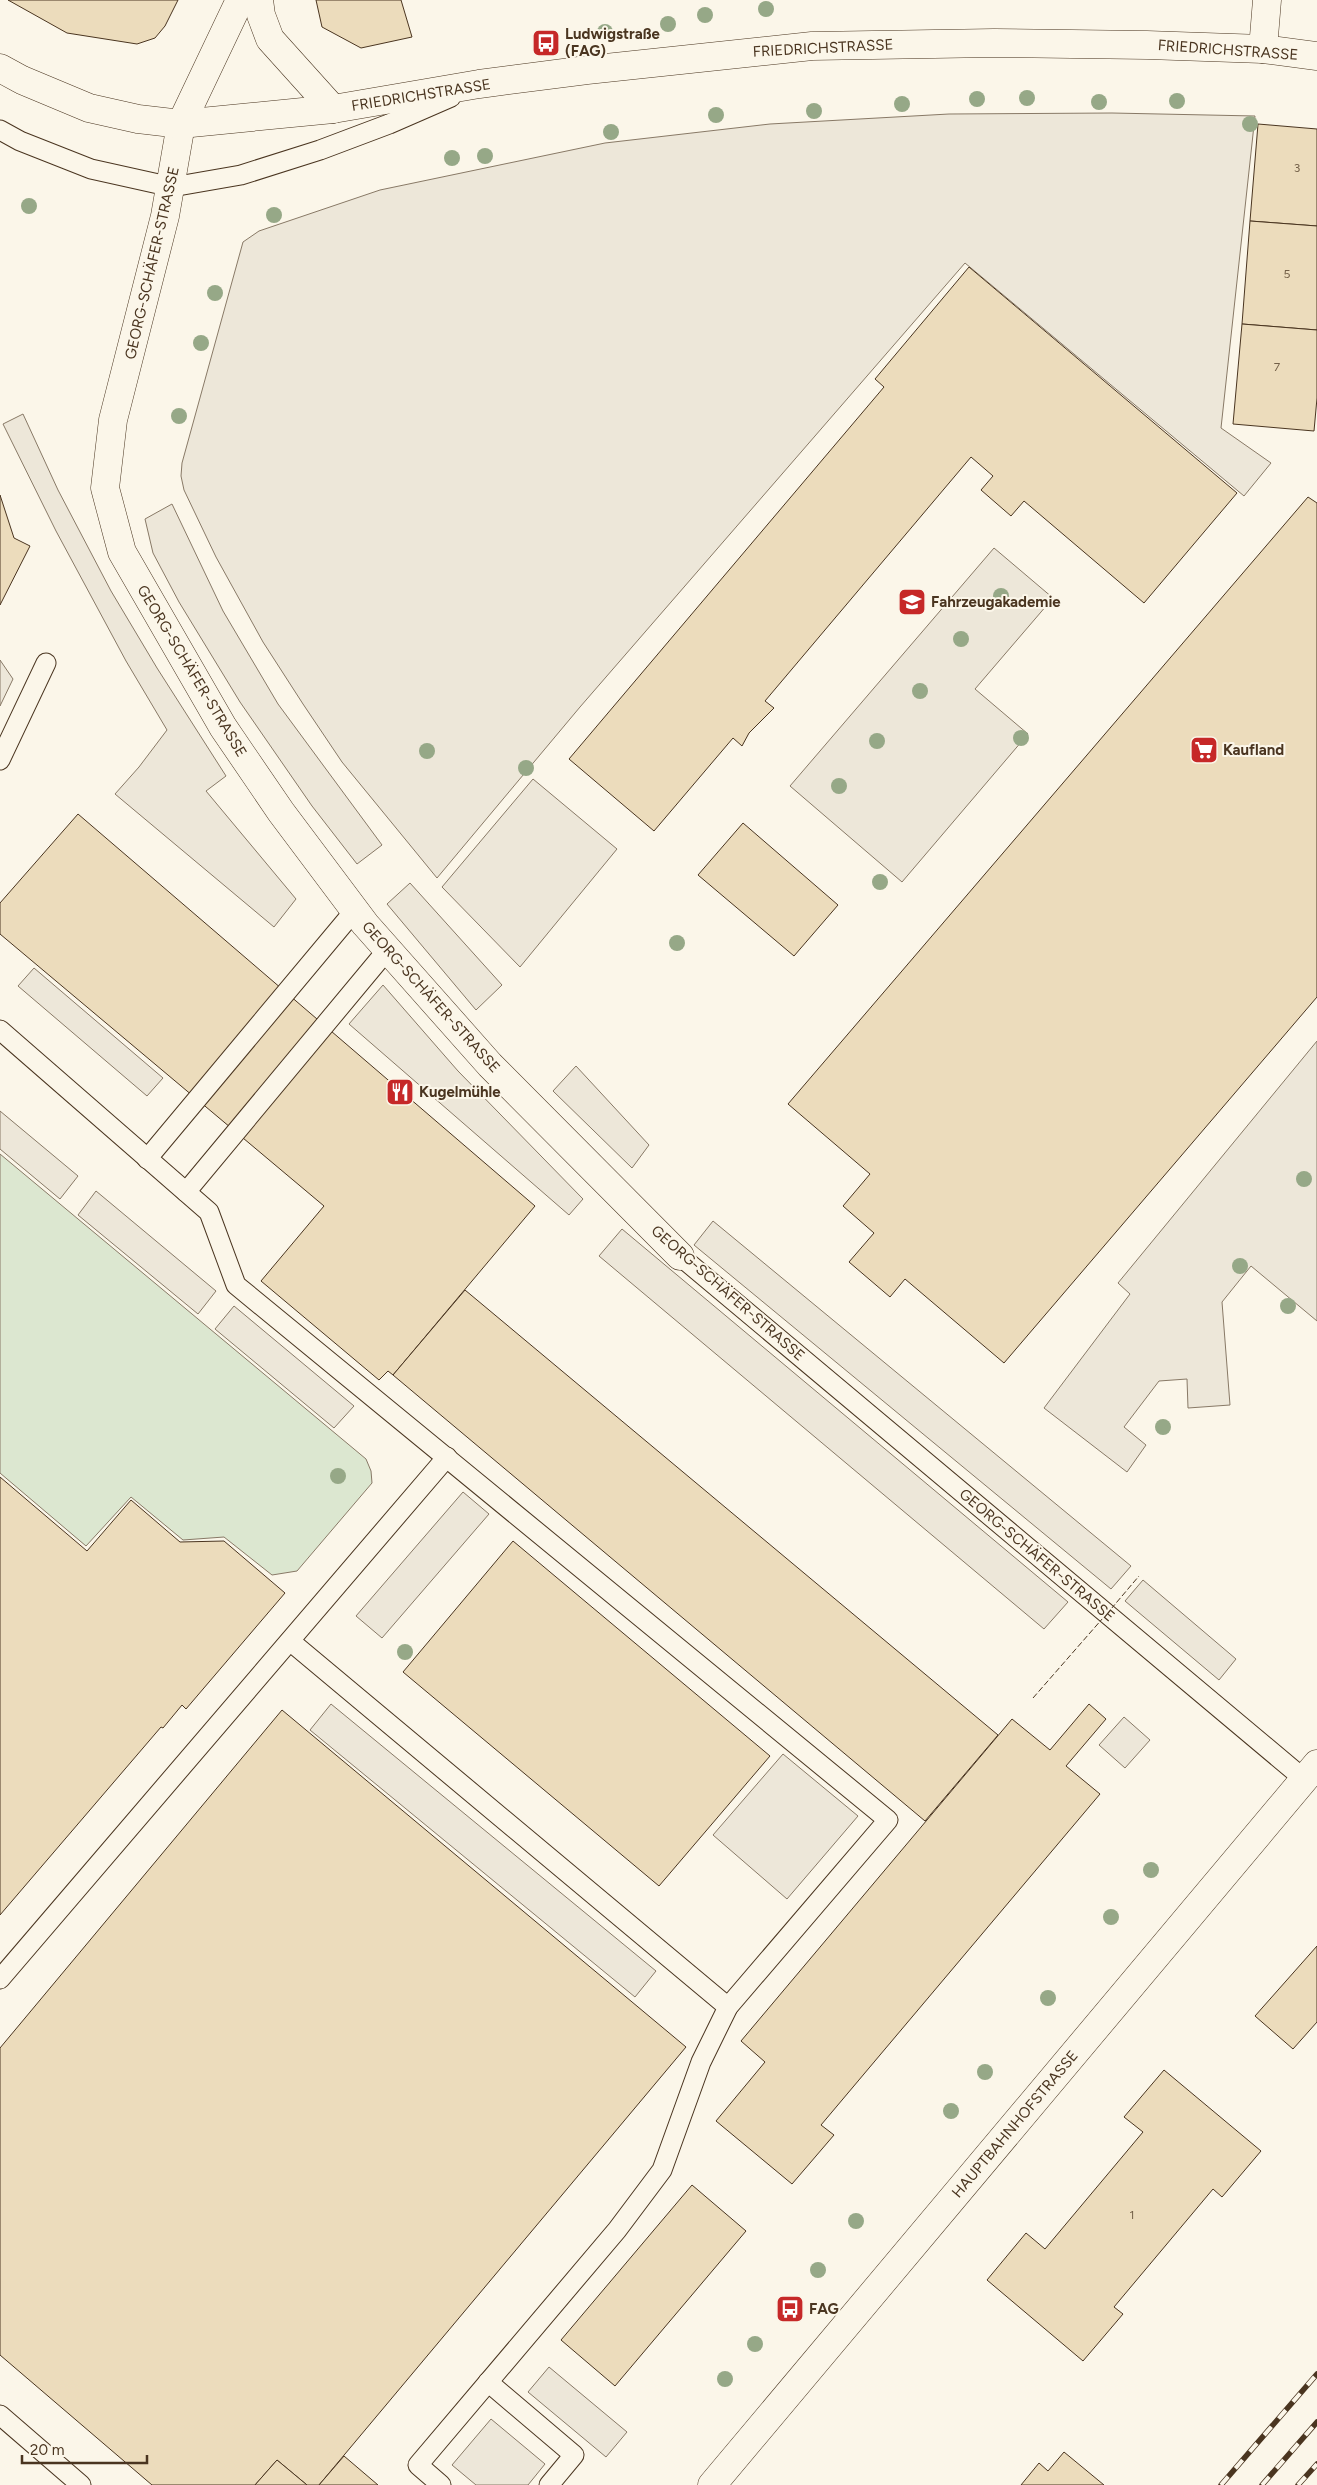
<svg xmlns="http://www.w3.org/2000/svg" width="1317" height="2485" font-family="Figtree,sans-serif">
	<style>
		.green { fill: #dce7d0; stroke: #887966 }
		.parking { fill: #ede7d9; stroke: #887966 }
		.building { fill: #ecdcbc; stroke: #4a3520 }
		.lines { fill: none; stroke-linecap: round; stroke-linejoin: round }
		.lane-casing { stroke: #4a3520; stroke-width: 21 }
		.street-casing { stroke: #4a3520; stroke-width: 29 }
		.secondary-casing { stroke: #4a3520; stroke-width: 29 }
		.lane { stroke: #fbf6e9; stroke-width: 19 }
		.street { stroke: #fbf6e9; stroke-width: 28 }
		.secondary { stroke: #fbf6e9; stroke-width: 28 }
		.rail-casing { stroke: #4a3520; stroke-width: 5.5 }
		.rail { stroke: #fbf6e9; stroke-width: 4; stroke-dasharray: 11; stroke-linecap: butt }
		.fence { stroke: #4a3520; stroke-width: 1; stroke-dasharray: 6 2.5; stroke-linecap: butt }
		.tree { fill: #96a887 }
		.labels { text-anchor: middle; stroke-width: 4; stroke-linejoin: round; paint-order: stroke }
		.number-label { font-size: 12px; fill: #725f47 }
		.poi-label { font-size: 15px; font-weight: bold; fill: #4a3520; stroke: #fbf6e9; text-anchor: start }
		.street-label { font-size: 15px; fill: #4a3520; stroke: #fbf6e9 }
	</style>
	<rect width="100%" height="100%" fill="#fbf6e9"/>
	<polygon class="green" points="0,1154 366,1459 371,1471 372,1483 297,1571 272,1575 224,1537 183,1540 131,1497 86,1546 0,1473"/>
	<g class="parking">
		<polygon points="1112,113 1255,116 1221,428 1271,463 1244,496 965,263 580,707 437,878 342,762 303,704 263,642 216,557 184,490 181,476 182,463 243,242 259,231 380,190 605,143 770,124 949,114"/>
		<polygon points="23,414 58,490 111,591 157,668 226,776 206,791 296,899 274,927 115,794 139,767 167,730 126,661 56,531 3,424"/>
		<polygon points="172,504 223,611 278,704 382,845 357,864 312,806 240,702 179,602 153,553 145,519"/>
		<polygon points="994,548 1053,598 975,689 1028,734 902,882 790,786"/>
		<polygon points="0,660 13,679 0,706"/>
		<polygon points="533,779 617,849 520,967 442,887"/>
		<polygon points="410,883 502,985 476,1010 387,904"/>
		<polygon points="34,968 163,1078 147,1096 18,986"/>
		<polygon points="383,985 458,1071 583,1199 569,1215 349,1024"/>
		<polygon points="1317,1041 1317,1321 1251,1266 1222,1302 1230,1405 1188,1408 1187,1379 1159,1381 1124,1427 1146,1445 1127,1472 1044,1408 1130,1294 1118,1283"/>
		<polygon points="576,1066 649,1145 632,1168 553,1091"/>
		<polygon points="0,1111 78,1176 60,1199 0,1149"/>
		<polygon points="96,1191 216,1291 198,1314 78,1215"/>
		<polygon points="713,1221 1131,1566 1111,1589 694,1245"/>
		<polygon points="622,1229 1068,1602 1044,1629 599,1256"/>
		<polygon points="234,1306 354,1406 334,1428 215,1329"/>
		<polygon points="463,1492 489,1514 382,1638 356,1616"/>
		<polygon points="1143,1580 1236,1659 1219,1680 1125,1601"/>
		<polygon points="331,1704 656,1971 635,1997 310,1730"/>
		<polygon points="1124,1717 1150,1740 1125,1768 1099,1745"/>
		<polygon points="783,1754 858,1816 787,1899 713,1835"/>
		<polygon points="549,2367 627,2432 606,2457 528,2392"/>
		<polygon points="491,2419 545,2464 528,2485 476,2485 452,2465"/>
	</g>
	<g class="building">
		<polygon points="8,0 178,0 165,26 155,38 137,44 67,33"/>
		<polygon points="316,0 401,0 412,37 361,48 322,27"/>
		<polygon points="1258,124 1317,129 1317,226 1250,221"/>
		<polygon points="1250,221 1317,226 1317,330 1242,324"/>
		<polygon points="969,267 1237,493 1144,603 1024,501 1011,516 981,490 993,476 971,457 765,701 774,708 749,733 742,746 733,738 654,831 569,759 884,387 875,379"/>
		<polygon points="1242,324 1317,330 1317,398 1314,431 1233,424"/>
		<polygon points="0,495 14,538 30,546 0,605"/>
		<polygon points="1308,497 1317,503 1317,997 1004,1363 905,1279 890,1297 849,1262 874,1233 843,1206 870,1174 788,1104"/>
		<polygon points="78,814 535,1206 393,1375 388,1371 379,1380 261,1281 324,1206 0,934 0,903"/>
		<polygon points="743,823 838,905 794,956 698,875"/>
		<polygon points="465,1290 998,1735 925,1821 393,1375"/>
		<polygon points="0,1477 87,1551 131,1500 180,1542 224,1541 285,1593 186,1709 182,1705 163,1728 161,1727 0,1915"/>
		<polygon points="513,1541 770,1756 659,1886 403,1672"/>
		<polygon points="1089,1704 1106,1719 1066,1766 1100,1794 821,2125 834,2135 792,2184 716,2121 765,2062 741,2041 1012,1719 1050,1750"/>
		<polygon points="282,1710 686,2047 319,2485 307,2485 277,2460 255,2485 152,2485 0,2355 0,2048"/>
		<polygon points="1317,1946 1317,2022 1293,2049 1255,2016"/>
		<polygon points="1164,2070 1261,2151 1222,2197 1213,2189 1114,2307 1123,2314 1083,2361 987,2280 1026,2233 1045,2249 1143,2132 1124,2117"/>
		<polygon points="692,2185 746,2231 615,2386 561,2340"/>
		<polygon points="1064,2452 1104,2485 1021,2485 1039,2463 1048,2471"/>
		<polygon points="344,2456 378,2485 319,2485"/>
		<polygon points="277,2460 307,2485 255,2485"/>
	</g>
	<g class="lines">
		<defs>
			<g id="lane">
				<polyline points="0,130 20,141 91,169 172,187 241,175 320,150 389,124 451,97"/>
				<polyline points="0,760 46,663"/>
				<polyline points="0,1030 209,1212 236,1285 888,1820 728,2007 701,2062 662,2170 617,2230 418,2465 441,2485"/>
				<polyline points="147,1159 355,910"/>
				<polyline points="186,1192 388,949"/>
				<polyline points="680,1256 1304,1779"/>
				<polyline points="290,1641 728,2007"/>
				<polyline points="0,1979 447,1457"/>
				<polyline points="488,2382 574,2455 549,2485"/>
				<polyline points="0,2415 81,2485"/>
			</g>
			<g id="street">
				<polyline points="240,0 181,124 165,216 113,420 105,488 122,552 223,727 281,812 365,924 490,1065 680,1256"/>
				<polyline points="259,0 261,15 270,39 333,109"/>
				<polyline points="1263,49 1267,0"/>
				<polyline points="0,68 22,80 89,108 138,119 181,124 333,109 479,84 587,70 812,46 994,43 1147,45 1263,49 1317,56"/>
			</g>
			<polyline id="secondary" points="712,2485 1317,1764"/>
		</defs>
		<use href="#lane" class="lane-casing"/>
		<use href="#street" class="street-casing"/>
		<use href="#secondary" class="secondary-casing"/>
		<use href="#lane" class="lane"/>
		<use href="#street" class="street"/>
		<use href="#secondary" class="secondary"/>
		<defs>
			<g id="rail">
				<polyline points="1221,2485 1317,2374"/>
				<polyline points="1262,2485 1317,2422"/>
				<polyline points="1298,2485 1317,2464"/>
			</g>
		</defs>
		<use href="#rail" class="rail-casing"/>
		<use href="#rail" class="rail"/>
		<g class="fence">
			<polyline points="1111,1609 1139,1576"/>
			<polyline points="1033,1698 1103,1618"/>
		</g>
	</g>
	<g class="tree">
		<circle cx="766" cy="9" r="8"/>
		<circle cx="705" cy="15" r="8"/>
		<circle cx="668" cy="24" r="8"/>
		<circle cx="605" cy="32" r="8"/>
		<circle cx="1027" cy="98" r="8"/>
		<circle cx="977" cy="99" r="8"/>
		<circle cx="1177" cy="101" r="8"/>
		<circle cx="1099" cy="102" r="8"/>
		<circle cx="902" cy="104" r="8"/>
		<circle cx="814" cy="111" r="8"/>
		<circle cx="716" cy="115" r="8"/>
		<circle cx="1250" cy="124" r="8"/>
		<circle cx="611" cy="132" r="8"/>
		<circle cx="485" cy="156" r="8"/>
		<circle cx="452" cy="158" r="8"/>
		<circle cx="29" cy="206" r="8"/>
		<circle cx="274" cy="215" r="8"/>
		<circle cx="215" cy="293" r="8"/>
		<circle cx="201" cy="343" r="8"/>
		<circle cx="179" cy="416" r="8"/>
		<circle cx="1001" cy="596" r="8"/>
		<circle cx="961" cy="639" r="8"/>
		<circle cx="920" cy="691" r="8"/>
		<circle cx="1021" cy="738" r="8"/>
		<circle cx="877" cy="741" r="8"/>
		<circle cx="427" cy="751" r="8"/>
		<circle cx="526" cy="768" r="8"/>
		<circle cx="839" cy="786" r="8"/>
		<circle cx="880" cy="882" r="8"/>
		<circle cx="677" cy="943" r="8"/>
		<circle cx="1304" cy="1179" r="8"/>
		<circle cx="1240" cy="1266" r="8"/>
		<circle cx="1288" cy="1306" r="8"/>
		<circle cx="1163" cy="1427" r="8"/>
		<circle cx="338" cy="1476" r="8"/>
		<circle cx="405" cy="1652" r="8"/>
		<circle cx="1151" cy="1870" r="8"/>
		<circle cx="1111" cy="1917" r="8"/>
		<circle cx="1048" cy="1998" r="8"/>
		<circle cx="985" cy="2072" r="8"/>
		<circle cx="951" cy="2111" r="8"/>
		<circle cx="856" cy="2221" r="8"/>
		<circle cx="818" cy="2270" r="8"/>
		<circle cx="755" cy="2344" r="8"/>
		<circle cx="725" cy="2379" r="8"/>
	</g>
	<defs>
		<symbol id="bus-square" viewBox="-11 -11 22 22"><rect x="-9" y="-9" width="18" height="18" rx="4" fill="#c62828" stroke="#fbf6e9"/><path d="M-5-6H5V4H4V6H2V4H-2V6H-4V4H-5ZM-3.5-4V0h7V-4ZM-3.5 1.2v1.5H-2V1.2ZM2 1.2v1.5H3.5V1.2Z" fill="#fff"/></symbol>
		<symbol id="university-square" viewBox="-11 -11 22 22"><rect x="-9" y="-9" width="18" height="18" rx="4" fill="#c62828" stroke="#fbf6e9"/><path d="M0-5L7-2L0 1L-7-2ZM-4 1L0 2.5L4 1V4Q0 6-4 4Z" fill="#fff"/></symbol>
		<symbol id="supermarket-square" viewBox="-11 -11 22 22"><rect x="-9" y="-9" width="18" height="18" rx="4" fill="#c62828" stroke="#fbf6e9"/><path d="M-6-5.5h2.5l.6 2H6L4.5 2H-2.5L-4.4-4H-6ZM-1.5 3.2a1.3 1.3 0 1 0 .1 0ZM3 3.2a1.3 1.3 0 1 0 .1 0Z" fill="#fff"/></symbol>
		<symbol id="restaurant-square" viewBox="-11 -11 22 22"><rect x="-9" y="-9" width="18" height="18" rx="4" fill="#c62828" stroke="#fbf6e9"/><path d="M-5-6h1v4h1v-4h1v4h1v-4h1v5L-1.5 .5V6h-2V.5L-5-1ZM5-6V6H3V1.5H1.5Q1.5-4 5-6Z" fill="#fff"/></symbol>
	</defs>
	<g fill-rule="evenodd">
		<use href="#bus-square" x="530" y="27" width="32" height="32"/>
		<use href="#university-square" x="896" y="586" width="32" height="32"/>
		<use href="#supermarket-square" x="1188" y="734" width="32" height="32"/>
		<use href="#restaurant-square" x="384" y="1076" width="32" height="32"/>
		<use href="#bus-square" x="774" y="2293" width="32" height="32"/>
	</g>
	<g class="labels">
		<g class="number-label">
			<text x="1297" y="172">3</text>
			<text x="1287" y="278">5</text>
			<text x="1277" y="371">7</text>
			<text x="1132" y="2219">1</text>
		</g>
		<g class="poi-label">
			<text x="565" y="39">Ludwigstraße<tspan x="565" dy="17">(FAG)</tspan></text>
			<text x="931" y="607">Fahrzeugakademie</text>
			<text x="1223" y="755">Kaufland</text>
			<text x="419" y="1097">Kugelmühle</text>
			<text x="809" y="2314">FAG</text>
		</g>
		<g class="street-label">
			<text transform="translate(823 48) rotate(-3)" y="5">FRIEDRICHSTRASSE</text>
			<text transform="translate(1228 50) rotate(4)" y="5">FRIEDRICHSTRASSE</text>
			<text transform="translate(421 95) rotate(-9)" y="5">FRIEDRICHSTRASSE</text>
			<text transform="translate(152 263) rotate(-77)" y="5">GEORG-SCHÄFER-STRASSE</text>
			<text transform="translate(192 671) rotate(59)" y="5">GEORG-SCHÄFER-STRASSE</text>
			<text transform="translate(431 997) rotate(48)" y="5">GEORG-SCHÄFER-STRASSE</text>
			<text transform="translate(728 1293) rotate(41)" y="5">GEORG-SCHÄFER-STRASSE</text>
			<text transform="translate(1037 1555) rotate(40)" y="5">GEORG-SCHÄFER-STRASSE</text>
			<text transform="translate(1015 2124) rotate(-50)" y="5">HAUPTBAHNHOFSTRASSE</text>
		</g>
	</g>
	<path d="M22 2455v8h125v-8" fill="none" stroke="#4a3520" stroke-width="2.5"/>
	<text x="30" y="2455" font-size="15" fill="#4a3520" stroke="#fbf6e9" stroke-width="4" paint-order="stroke">20 m</text>
</svg>
